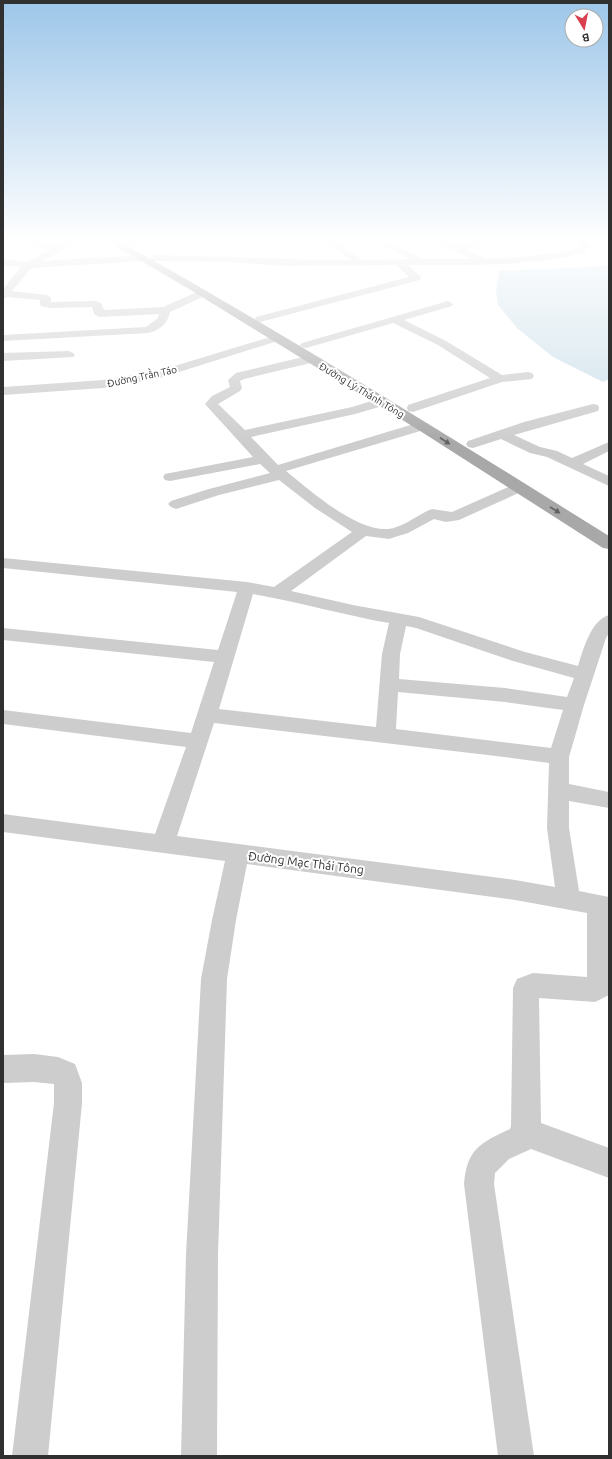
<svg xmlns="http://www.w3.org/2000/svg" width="612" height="1459" font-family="Ubuntu,sans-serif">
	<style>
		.water { fill: #cde0ea }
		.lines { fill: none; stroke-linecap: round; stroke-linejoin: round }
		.minor { fill: #cdcdcd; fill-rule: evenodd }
		.major { fill: #a8a8a8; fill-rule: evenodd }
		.rail-casing { stroke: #858585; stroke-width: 2.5 }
		.rail { stroke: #fff; stroke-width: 1.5; stroke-dasharray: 4.5; stroke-linecap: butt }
		.oneway { fill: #606060 }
		.labels { text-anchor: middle; stroke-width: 4; stroke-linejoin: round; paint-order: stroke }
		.far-street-label { font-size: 10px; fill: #303030; stroke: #fff }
		.street-label { font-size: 12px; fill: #303030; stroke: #fff }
	</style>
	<rect width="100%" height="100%" fill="#fff"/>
	<polygon class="water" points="609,264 609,379 603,382 553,357 518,329 498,305 496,290 499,271 591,267"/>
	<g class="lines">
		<g class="minor">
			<path d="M 30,241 L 40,241 L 56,247 L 67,241 L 79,241 L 43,261 L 142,255 L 147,258 L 142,261 L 31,268 L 12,291 L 48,295 L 51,298 L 51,302 L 96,301 L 101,303 L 104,310 L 163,307 L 199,291 L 207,291 L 208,293 L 207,295 L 170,312 C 168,323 159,331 148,333 L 3,341 L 3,335 L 146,327 L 158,318 L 159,314 L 99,317 L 94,314 L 92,307 L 49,308 L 41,306 L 40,304 L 40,300 L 7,297 L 3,299 L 3,289 L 21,267 L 3,265 L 3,259 L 27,262 L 49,250 L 37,247 Z"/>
			<polygon points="127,241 141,241 139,243 129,246 124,243"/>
			<path d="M 324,241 L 334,241 L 362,260 L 410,259 L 376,243 L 375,241 L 386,241 L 423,259 L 472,259 L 437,243 L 436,241 L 447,241 L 456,245 L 477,241 L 493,241 L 492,243 L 465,249 L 482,257 L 484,259 C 516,258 547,255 578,249 L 580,245 L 577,241 L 586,241 L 590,245 L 584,253 C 527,267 467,265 408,265 L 420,276 L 421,278 L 420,280 L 260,322 L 256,321 L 255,319 L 256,317 L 409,277 L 396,265 L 285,266 L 231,262 L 154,261 L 149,258 L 154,255 C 220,256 285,260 350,260 Z"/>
			<polygon points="448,301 453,304 452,306 404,320 446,341 502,375 528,372 532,373 534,376 532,379 502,382 413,412 408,411 407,408 408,405 490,378 438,345 393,323 306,348 302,347 300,345 302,343"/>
			<polygon points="277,335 281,336 283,338 281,340 160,378 103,388 3,395 3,387 103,380 158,371"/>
			<polygon points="69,351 73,353 75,355 73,357 3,361 3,353"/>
			<path d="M 311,355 L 315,356 L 317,359 L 315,362 L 244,379 L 240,381 L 242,388 L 240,391 L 218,404 L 245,430 L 352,407 L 381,398 L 386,399 L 387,402 L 386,405 L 355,414 L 251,437 L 278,465 L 417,423 L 427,423 L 429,426 L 427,429 L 286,471 C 311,491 355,531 388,529 C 401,528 415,517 427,511 L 432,509 L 452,512 L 513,485 L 518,484 L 523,485 L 525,488 L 523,491 L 459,520 L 446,522 L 434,519 L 408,533 L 395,537 L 389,539 L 366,536 L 291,591 L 353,605 L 419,617 L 525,652 L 578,666 C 583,650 591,620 609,615 L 609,633 L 606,638 L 584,705 L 569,757 L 569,784 L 609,792 L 609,808 L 569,801 L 569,828 L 579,891 L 609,897 L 609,995 L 595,1002 L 539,998 L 541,1123 L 609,1148 L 609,1178 L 531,1149 L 509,1159 L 495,1173 L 494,1184 L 534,1456 L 498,1456 L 464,1184 C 467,1149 480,1143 510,1129 L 511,1126 L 513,988 L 517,979 L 533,973 L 587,977 L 587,913 L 515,900 L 247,864 L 236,920 L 227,979 L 218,1255 L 217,1456 L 181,1456 L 186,1255 L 201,979 L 212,920 L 225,861 L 3,832 L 3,814 L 155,834 L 186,747 L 3,724 L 3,710 L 191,733 L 214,662 L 3,640 L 3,628 L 218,650 L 237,592 L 3,568 L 3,558 L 247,582 L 274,587 L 352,532 L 315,508 L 279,480 L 219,495 L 176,509 L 171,507 L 168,504 L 171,501 L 209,489 L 270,473 L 260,464 L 170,481 L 165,480 L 163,477 L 165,474 L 170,473 L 253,457 L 205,404 L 212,396 L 230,387 L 228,380 L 236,373 ZM 253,594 C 299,602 344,615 389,623 L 382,654 L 376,727 L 219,709 ZM 406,626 L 416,628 L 513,661 L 574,678 L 567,697 L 505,688 L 399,679 L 400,654 ZM 398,692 L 505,702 L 563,710 L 551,748 L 396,729 ZM 214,723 L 496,756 L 549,763 L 547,828 L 555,887 L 515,880 L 177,836 Z"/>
			<polygon points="593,404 598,405 599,408 598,411 514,435 540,447 557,451 572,458 609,442 609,451 583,464 609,476 609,486 547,457 530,453 501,439 473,448 468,447 466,444 468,441 524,422"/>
			<polygon points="34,1054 58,1057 75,1064 82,1083 82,1103 48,1456 12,1456 54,1103 54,1084 34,1082 3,1083 3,1055"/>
		</g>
		<path class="major" d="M 107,241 L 119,241 C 285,334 447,435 609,536 L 609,549 L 603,548 L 417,429 L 189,289 Z"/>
		<defs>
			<polyline id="rail" points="601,241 609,244"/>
		</defs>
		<use href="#rail" class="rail-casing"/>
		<use href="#rail" class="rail"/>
	</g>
	<defs><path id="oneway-solid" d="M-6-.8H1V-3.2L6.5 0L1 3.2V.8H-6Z"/></defs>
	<g class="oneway">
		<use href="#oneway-solid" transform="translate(445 441) rotate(33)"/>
		<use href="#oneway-solid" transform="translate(555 510) rotate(32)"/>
	</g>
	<linearGradient id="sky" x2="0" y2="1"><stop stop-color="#9dc6e9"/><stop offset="0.54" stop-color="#fff"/><stop offset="1" stop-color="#fff" stop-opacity="0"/></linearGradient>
	<rect width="612" height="445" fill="url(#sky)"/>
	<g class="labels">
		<g class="far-street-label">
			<text transform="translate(142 376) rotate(-12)" y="4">Đường Trần Táo</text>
			<text transform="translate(362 390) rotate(31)" y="4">Đường Lý Thánh Tông</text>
		</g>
		<g class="street-label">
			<text transform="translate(306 863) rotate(7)" y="4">Đường Mạc Thái Tông</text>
		</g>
	</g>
	<rect width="612" height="1459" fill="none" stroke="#303030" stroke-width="8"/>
	<g transform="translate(584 28) rotate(170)"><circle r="19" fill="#ffffff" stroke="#acacac"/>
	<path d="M0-3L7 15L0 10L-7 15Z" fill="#da3f4f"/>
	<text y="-6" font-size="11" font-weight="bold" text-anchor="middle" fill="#303030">B</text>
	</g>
</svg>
